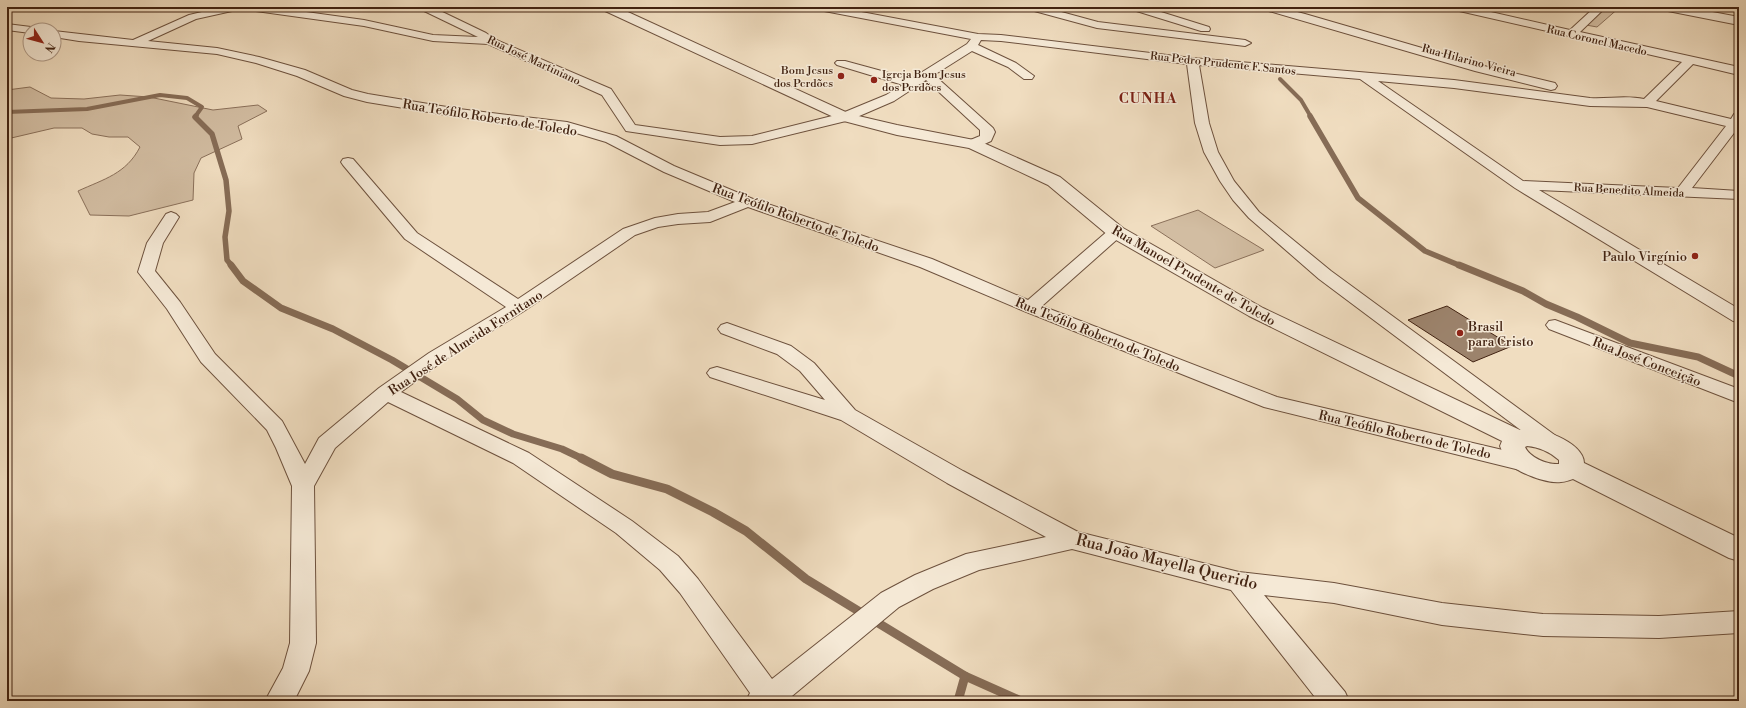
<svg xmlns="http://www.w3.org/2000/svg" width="1746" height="708" font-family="'Libre Bodoni',serif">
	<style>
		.green { fill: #d2bda2; stroke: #8a705a }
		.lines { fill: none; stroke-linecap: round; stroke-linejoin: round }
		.stream-far3 { stroke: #866c56; stroke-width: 4 }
		.stream-far2 { stroke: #866c56; stroke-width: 5.5 }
		.stream-far1 { stroke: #866c56; stroke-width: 7 }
		.stream { stroke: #866c56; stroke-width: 9 }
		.building { fill: #9c836c; stroke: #412211 }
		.minor-casing { stroke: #6d513d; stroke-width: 2 }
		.tertiary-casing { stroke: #6d513d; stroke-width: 2 }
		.minor { fill: #f5e9d6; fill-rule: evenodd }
		.tertiary { fill: #f5e9d6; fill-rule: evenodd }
		.poi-dot { fill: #8f2418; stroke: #f5e9d6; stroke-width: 1.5 }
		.labels { text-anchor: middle; stroke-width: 3; stroke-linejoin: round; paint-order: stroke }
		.far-street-label { font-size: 11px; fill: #412211; stroke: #f5e9d6 }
		.far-poi-label { font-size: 11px; fill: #412211; stroke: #f5e9d6; text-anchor: end }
		.street-label { font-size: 13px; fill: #412211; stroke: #f5e9d6 }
		.poi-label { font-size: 13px; fill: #412211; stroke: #f5e9d6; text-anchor: end }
		.far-district-label { font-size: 14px; font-weight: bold; letter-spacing: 1px; fill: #7a1f14; stroke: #f5e9d6 }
		.near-street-label { font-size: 16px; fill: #412211; stroke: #f5e9d6 }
	</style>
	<rect width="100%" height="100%" fill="#f0ddc0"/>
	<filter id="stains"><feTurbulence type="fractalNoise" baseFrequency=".005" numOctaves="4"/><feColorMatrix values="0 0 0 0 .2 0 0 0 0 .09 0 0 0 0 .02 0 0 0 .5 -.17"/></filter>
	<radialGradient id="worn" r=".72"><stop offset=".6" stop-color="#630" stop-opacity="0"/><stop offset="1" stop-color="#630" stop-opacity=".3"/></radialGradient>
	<g class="green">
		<polygon points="1606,7 1620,7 1597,27 1586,25"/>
		<path d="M 30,87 L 51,98 L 84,99 L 120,95 L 149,97 L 213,110 L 258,105 L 267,111 L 238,126 L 242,139 L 201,158 L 194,173 L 193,200 L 129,216 L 90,215 L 78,191 C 104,179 126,174 140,147 L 128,137 L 109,137 L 92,134 L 82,128 L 54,128 L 7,139 L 7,90 Z"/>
		<polygon points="1198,210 1264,250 1215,268 1151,226"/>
	</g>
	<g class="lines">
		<g class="stream-far3">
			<polyline points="1280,79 1301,100 1311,117"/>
			<polyline points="7,112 87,109 160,95 187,98 202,107 195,117"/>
		</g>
		<g class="stream-far2">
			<polyline points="196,116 195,117 212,134 226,180 229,211 225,237 227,260 232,266"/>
			<polyline points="1310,116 1358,198 1425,251 1461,266"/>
		</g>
		<g class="stream-far1">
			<polyline points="231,265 243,281 281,308 333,329 392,360 457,399 483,420 513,434 562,449 583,459"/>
			<polyline points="1459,265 1523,291 1546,304 1577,317 1630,343 1698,357 1739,376"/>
		</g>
		<g class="stream">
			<polyline points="581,458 612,474 667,489 713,512 746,531 806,579 965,676 1021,701"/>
			<polyline points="958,701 965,676"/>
		</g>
	</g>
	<polygon class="building" points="1447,306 1512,346 1473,362 1408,320"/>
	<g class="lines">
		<defs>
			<g id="minor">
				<polygon points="223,7 242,7 241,9 196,19 148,41 217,48 259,57 305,70 352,90 368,94 459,109 567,122 616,136 674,166 753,199 932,259 1028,300 1110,229 1116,227 1122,229 1124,232 1122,235 1042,306 1277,397 1524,455 1532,458 1535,463 1532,468 1524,471 1264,407 1024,311 920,267 748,207 710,222 678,224 658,227 635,235 524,311 443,361 401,392 529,453 632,521 678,556 698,579 772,679 881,593 915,575 966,554 1046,537 947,483 841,420 710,377 707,373 710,369 717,367 825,400 800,371 777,354 721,333 718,329 721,325 727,323 791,346 814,363 855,410 963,471 1078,532 1239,572 1334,583 1442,603 1543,614 1659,616 1739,611 1739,633 1659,638 1543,636 1442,625 1334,603 1264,595 1345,692 1349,701 1318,701 1231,590 1072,549 979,570 933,589 899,607 786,701 746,701 750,693 680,593 660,570 616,533 513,463 388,402 335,448 314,486 316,643 309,671 294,701 265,701 283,668 290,643 292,486 276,448 267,430 201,362 167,309 138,272 147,243 166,214 171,212 176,214 179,217 163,243 155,271 180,302 215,354 282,421 305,464 319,438 379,388 429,353 506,307 405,239 343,165 341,162 343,159 348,158 353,159 417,233 518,299 623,229 655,218 678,214 708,212 735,202 664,172 606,142 566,130 459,117 367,102 344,96 297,76 256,63 217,54 79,41 54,37 54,31 133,40 189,15"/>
				<path d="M 243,7 L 270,7 L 364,20 L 433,35 L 478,37 L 420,9 L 419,7 L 432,7 L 486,33 L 494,39 L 611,89 L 635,125 L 720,137 L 752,136 L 840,114 L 886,95 L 903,85 L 837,65 L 835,63 L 837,61 L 845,61 L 911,79 L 967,44 L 971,39 L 819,10 L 814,7 L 835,7 L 978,34 L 1001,35 L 1192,58 L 1454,80 L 1590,98 C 1609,99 1626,95 1644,99 L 1682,62 L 1455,10 L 1450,7 L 1469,7 L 1570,30 L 1595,7 L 1606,7 L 1580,32 L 1739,67 L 1739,75 L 1693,64 L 1656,101 L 1731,119 L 1734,114 L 1739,113 L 1739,129 L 1737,129 L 1692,188 L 1739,191 L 1739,199 L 1539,190 L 1739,309 L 1739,322 L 1733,321 L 1515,188 L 1360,79 L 1199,65 L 1209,123 L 1218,152 L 1234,181 L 1259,212 L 1331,271 L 1556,436 L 1560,441 L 1556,446 L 1549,448 L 1542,446 L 1319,279 L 1249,218 L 1233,200 L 1220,181 L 1204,152 L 1195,123 L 1187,64 L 1001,41 L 981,40 L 978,45 L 1016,63 L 1034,76 L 1032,79 L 1024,79 L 1008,67 L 972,51 L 934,75 L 993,128 L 995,132 L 991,141 L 978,147 L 968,147 L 966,144 L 968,141 L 980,136 L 980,130 L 926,80 L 894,101 L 850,120 L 752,144 L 720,145 L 626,131 L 602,95 L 488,44 L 433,41 L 364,26 L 248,10 ZM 1378,81 L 1454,88 L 1590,106 L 1647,107 L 1726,126 L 1678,188 L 1523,181 Z"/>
				<polygon points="1026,7 1043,7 1098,22 1245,40 1251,43 1245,46 1097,28 1027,9"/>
				<polygon points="1129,7 1145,7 1209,27 1210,29 1209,31 1201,31 1130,9"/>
				<polygon points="1261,7 1278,7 1305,14 1484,66 1555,83 1557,86 1555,89 1551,90 1475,71 1262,9"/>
				<polygon points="7,24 31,27 36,30 30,30 30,33 7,30"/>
				<polygon points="1555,320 1739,389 1739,403 1549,329 1546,325 1549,321"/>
			</g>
			<g id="tertiary">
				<path d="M 601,7 L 617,7 L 850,114 L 897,125 L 979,141 L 1060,177 L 1123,228 L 1263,308 L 1520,430 C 1537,425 1584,442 1584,463 L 1739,538 L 1739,561 L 1729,558 L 1573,479 C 1569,480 1565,482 1561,482 C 1547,484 1518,473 1509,463 C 1505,458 1502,452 1500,446 L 1502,441 L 1249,316 L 1109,236 L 1048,185 L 969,148 L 897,135 L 840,120 L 603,10 ZM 1527,446 C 1539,447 1550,452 1559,460 L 1559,464 C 1548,465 1530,458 1525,447 Z"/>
				<polygon points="1662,7 1686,7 1739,17 1739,25 1668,11 1664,10"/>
			</g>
		</defs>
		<use href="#minor" class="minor-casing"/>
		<use href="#tertiary" class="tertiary-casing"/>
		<use href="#minor" class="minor"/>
		<use href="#tertiary" class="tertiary"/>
	</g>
	<g class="poi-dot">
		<circle cx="841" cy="76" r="4"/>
		<circle cx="874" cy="80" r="4"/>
		<circle cx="1695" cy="256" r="4"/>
		<circle cx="1460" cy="333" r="4"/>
	</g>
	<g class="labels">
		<g class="far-street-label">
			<text transform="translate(1597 40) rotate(13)" y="4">Rua Coronel Macedo</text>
			<text transform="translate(534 60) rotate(25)" y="4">Rua José Martiniano</text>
			<text transform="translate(1469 60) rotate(15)" y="4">Rua Hilarino Vieira</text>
			<text transform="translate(1223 63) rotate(6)" y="4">Rua Pedro Prudente F. Santos</text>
			<text transform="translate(1629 190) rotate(3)" y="4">Rua Benedito Almeida</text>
		</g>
		<g class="far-poi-label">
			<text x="833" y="74">Bom Jesus<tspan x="833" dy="13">dos Perdões</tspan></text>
			<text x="882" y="78" text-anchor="start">Igreja Bom Jesus<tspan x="882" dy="13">dos Perdões</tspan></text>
		</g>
		<g class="street-label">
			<text transform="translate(490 117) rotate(9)" y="5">Rua Teófilo Roberto de Toledo</text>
			<text transform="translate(796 217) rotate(20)" y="5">Rua Teófilo Roberto de Toledo</text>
			<text transform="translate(1194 275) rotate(30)" y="5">Rua Manoel Prudente de Toledo</text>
			<text transform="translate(1098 334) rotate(22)" y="5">Rua Teófilo Roberto de Toledo</text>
			<text transform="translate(465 342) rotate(-33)" y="5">Rua José de Almeida Fornitano</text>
			<text transform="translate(1647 361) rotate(21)" y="5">Rua José Conceição</text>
			<text transform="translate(1405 434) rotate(13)" y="5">Rua Teófilo Roberto de Toledo</text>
		</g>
		<g class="poi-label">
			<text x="1687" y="261">Paulo Virgínio</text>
			<text x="1468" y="331" text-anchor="start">Brasil<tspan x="1468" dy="15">para Cristo</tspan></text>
		</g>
		<g class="far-district-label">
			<text x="1148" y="103">CUNHA</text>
		</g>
		<g class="near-street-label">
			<text transform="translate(1167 561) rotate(14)" y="6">Rua João Mayella Querido</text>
		</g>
	</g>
	<rect width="1746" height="708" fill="none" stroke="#f0ddc0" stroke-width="24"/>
	<rect x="8" y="8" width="1730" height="692" fill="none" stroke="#412211" stroke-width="2"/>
	<rect x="12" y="12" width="1722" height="684" fill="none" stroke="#412211"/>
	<g transform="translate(42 42) rotate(126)"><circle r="19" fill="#f5e9d6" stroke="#ad9987"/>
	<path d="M0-3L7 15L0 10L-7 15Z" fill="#8f2418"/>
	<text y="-6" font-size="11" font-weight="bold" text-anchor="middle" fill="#412211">N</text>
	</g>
	<rect width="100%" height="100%" filter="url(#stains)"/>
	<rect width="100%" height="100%" fill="url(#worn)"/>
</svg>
